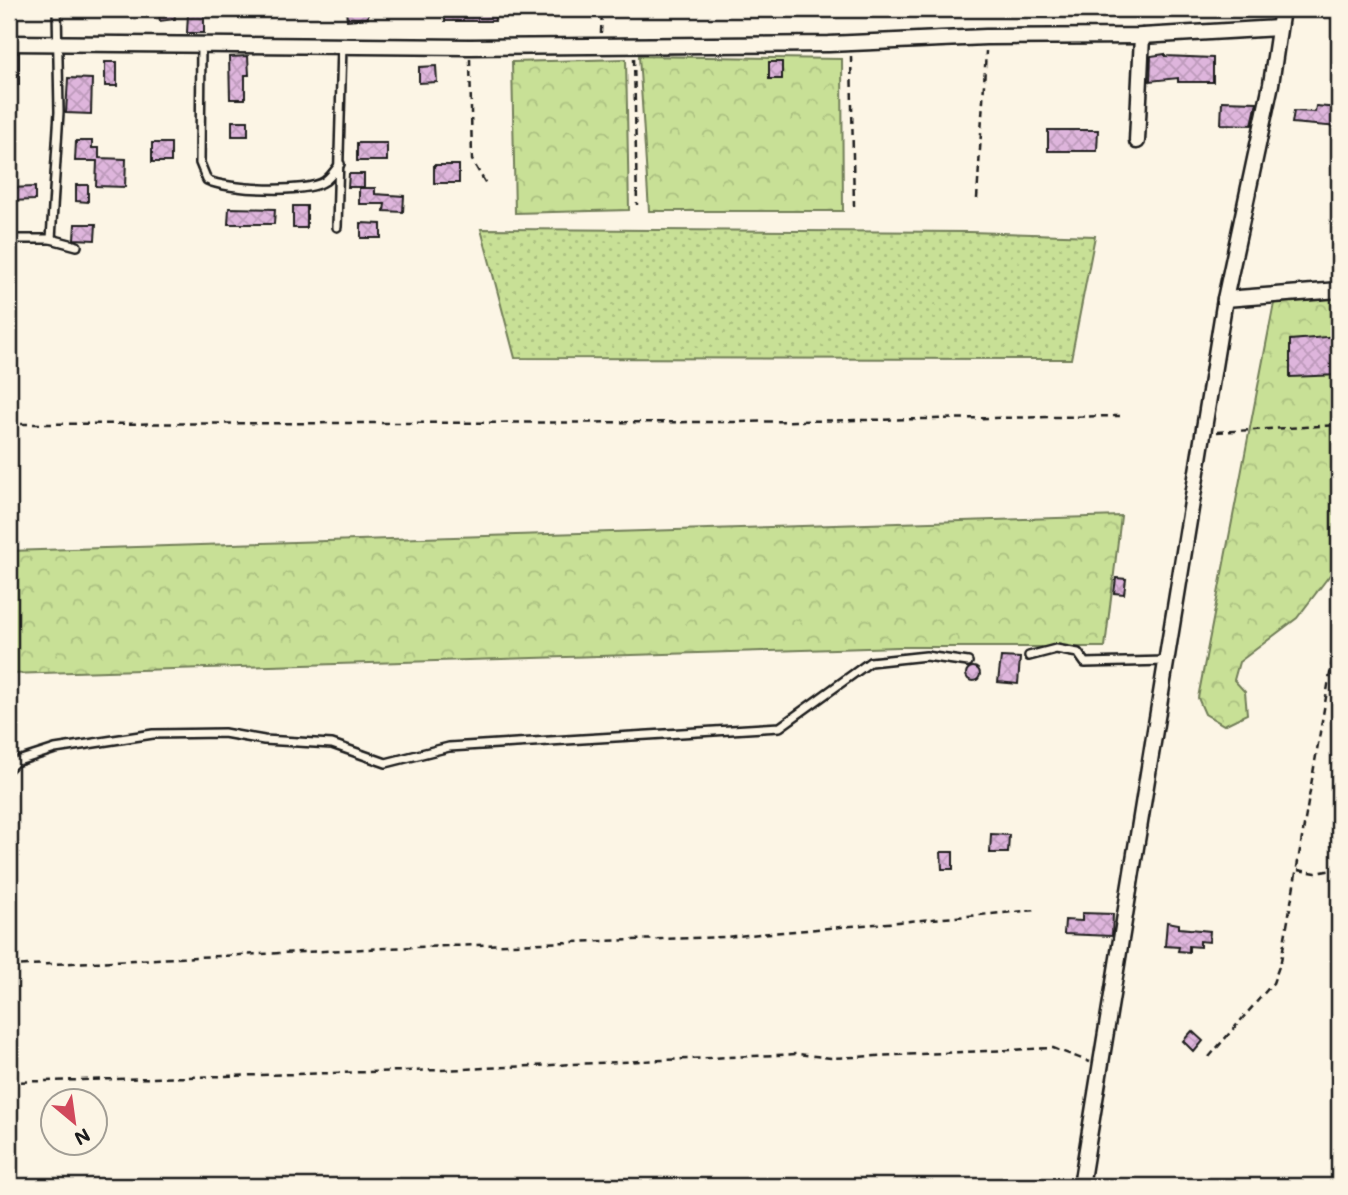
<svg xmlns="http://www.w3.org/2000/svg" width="1348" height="1195" font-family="Mali,sans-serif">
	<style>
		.grass { fill: url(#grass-dots); stroke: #727e59; stroke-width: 2 }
		.forest { fill: url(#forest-crowns); stroke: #727e59; stroke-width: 2 }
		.building { fill: url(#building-cross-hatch); stroke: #1c1c1c; stroke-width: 2 }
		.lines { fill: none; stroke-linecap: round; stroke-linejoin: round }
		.service-casing { stroke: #1c1c1c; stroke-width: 12 }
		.minor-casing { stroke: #1c1c1c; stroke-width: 19 }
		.path { stroke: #1c1c1c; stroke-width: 2.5; stroke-dasharray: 7 5; stroke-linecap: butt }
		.service { stroke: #fcf5e5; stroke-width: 7 }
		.minor { stroke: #fcf5e5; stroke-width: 14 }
	</style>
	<defs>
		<pattern id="grass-dots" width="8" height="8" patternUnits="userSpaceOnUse" patternTransform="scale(1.75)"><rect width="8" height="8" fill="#c8e096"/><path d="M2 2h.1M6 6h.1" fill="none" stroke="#abc081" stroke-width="1.8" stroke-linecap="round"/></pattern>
		<pattern id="forest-crowns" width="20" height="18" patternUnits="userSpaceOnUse" patternTransform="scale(1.75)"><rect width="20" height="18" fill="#c8e096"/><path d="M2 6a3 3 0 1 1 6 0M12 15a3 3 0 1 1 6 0" fill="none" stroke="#abc081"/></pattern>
		<pattern id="building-cross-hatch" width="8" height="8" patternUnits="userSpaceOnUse" patternTransform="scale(1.75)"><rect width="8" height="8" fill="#deb5dc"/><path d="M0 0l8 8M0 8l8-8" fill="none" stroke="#be9bbc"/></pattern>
	</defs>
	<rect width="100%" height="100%" fill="#fcf5e5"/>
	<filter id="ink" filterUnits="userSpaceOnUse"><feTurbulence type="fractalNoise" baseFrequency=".0143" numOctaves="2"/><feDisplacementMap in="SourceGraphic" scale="14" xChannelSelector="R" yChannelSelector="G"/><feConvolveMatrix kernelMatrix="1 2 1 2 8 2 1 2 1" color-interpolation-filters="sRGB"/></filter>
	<g filter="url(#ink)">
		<polygon class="grass" points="481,229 969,232 1095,236 1071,359 515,358"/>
		<g class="forest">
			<polygon points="639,56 842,59 843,211 649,211"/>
			<polygon points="626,59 629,210 515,213 512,62"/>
			<polygon points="1339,298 1339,563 1297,618 1239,662 1234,680 1245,692 1247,714 1224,725 1205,714 1198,698 1274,303"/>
			<polygon points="1121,516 1105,647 899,647 9,674 9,551"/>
		</g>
		<g class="building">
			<polygon points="158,9 174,9 175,19 160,21"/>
			<polygon points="346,9 368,9 368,18 347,20"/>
			<polygon points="445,9 494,9 495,21 445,21"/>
			<polygon points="188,13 204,13 204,33 187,33"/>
			<rect x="9" y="53" width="10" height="32"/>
			<polygon points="1165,54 1165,56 1213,58 1213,82 1178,82 1178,78 1150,81 1151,56"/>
			<polygon points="248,56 249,75 245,75 245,99 230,99 229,57"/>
			<rect x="105" y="62" width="12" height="24"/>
			<rect x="769" y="62" width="13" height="17"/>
			<polygon points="436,66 437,82 419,83 419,67"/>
			<polygon points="68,78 92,79 91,114 66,113"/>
			<polygon points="1222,101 1257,102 1252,125 1221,124"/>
			<polygon points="1316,106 1339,108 1339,127 1292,123 1294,111 1315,112"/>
			<rect x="232" y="121" width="16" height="15"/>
			<polygon points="1048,130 1098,130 1097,151 1048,151"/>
			<polygon points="76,141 92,141 92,148 99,148 99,158 126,159 125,187 96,186 97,161 75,161"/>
			<rect x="152" y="143" width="19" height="19"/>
			<rect x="357" y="143" width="30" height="18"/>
			<rect x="434" y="165" width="25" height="18"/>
			<polygon points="349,174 364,174 364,187 348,187"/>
			<polygon points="76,185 88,185 88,202 76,201"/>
			<polygon points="35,187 35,200 9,201 9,188"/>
			<polygon points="359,188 375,188 375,194 404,196 403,212 384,211 385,204 359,204"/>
			<rect x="293" y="206" width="14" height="22"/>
			<polygon points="229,208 275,209 274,224 228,224"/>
			<polygon points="361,223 381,224 381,238 361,238"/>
			<polygon points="75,224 96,224 95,240 74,239"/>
			<polygon points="1339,336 1339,375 1290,377 1290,340"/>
			<polygon points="1116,578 1126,579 1124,594 1114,593"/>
			<polygon points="1001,657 1020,658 1018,684 998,682"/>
			<circle cx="973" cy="674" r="7"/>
			<polygon points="991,834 1009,835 1008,853 990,853"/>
			<polygon points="941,852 953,852 953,869 942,869"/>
			<polygon points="1082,913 1113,914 1112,936 1064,934 1065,920 1082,921"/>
			<polygon points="1167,922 1179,924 1179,928 1210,931 1209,942 1200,941 1200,947 1189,946 1189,952 1178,951 1179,947 1165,946"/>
			<polygon points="1192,1031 1203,1041 1194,1052 1183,1041"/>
		</g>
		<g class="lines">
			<defs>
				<g id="service">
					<path d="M 201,44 L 200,163 L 207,180 C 226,190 307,194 325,181 C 331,177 336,169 340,164"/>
					<polyline points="337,227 342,45"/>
					<polyline points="9,239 51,239 77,246"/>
					<polyline points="51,239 59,112 57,9"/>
					<polyline points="1029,656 1056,649 1078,653 1085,663 1166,661"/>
					<polyline points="9,768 15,762 55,749 153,734 224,733 264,740 332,744 386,763 449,747 780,727 870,662 926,656 968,662"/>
				</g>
				<g id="minor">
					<polyline points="9,43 470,47 829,44 986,37 1142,36 1278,28"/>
					<polyline points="1137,141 1142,36"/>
					<polyline points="1225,299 1339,290"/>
					<polyline points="1081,1186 1225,299 1271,84 1282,9"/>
				</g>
			</defs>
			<use href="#service" class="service-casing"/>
			<use href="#minor" class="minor-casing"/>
			<g class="path">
				<polyline points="601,33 602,9"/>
				<polyline points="851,56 854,206"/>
				<polyline points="634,58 637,205"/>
				<polyline points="470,59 472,160 486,184"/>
				<polyline points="977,199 986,51"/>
				<polyline points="9,424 733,422 1120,416"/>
				<polyline points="1217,432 1339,425"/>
				<polyline points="1298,870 1316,873 1339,869"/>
				<polyline points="9,966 387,948 725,937 1037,910"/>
				<polyline points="1209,1057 1273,983 1281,961 1339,621"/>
				<polyline points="9,1082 441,1070 798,1054 831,1058 1053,1048 1090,1062"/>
			</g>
			<use href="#service" class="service"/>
			<use href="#minor" class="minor"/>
		</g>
	</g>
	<rect width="1348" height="1195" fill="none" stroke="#fcf5e5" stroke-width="35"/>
	<rect x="18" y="18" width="1313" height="1160" fill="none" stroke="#1c1c1c" stroke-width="2.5" filter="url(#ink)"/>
	<g transform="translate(74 1122) rotate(151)"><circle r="33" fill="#fcf5e5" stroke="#a29e95" stroke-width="2"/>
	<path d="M0-5L12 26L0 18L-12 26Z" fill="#d1495b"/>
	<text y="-10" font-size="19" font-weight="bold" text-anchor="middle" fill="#1c1c1c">N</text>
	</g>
</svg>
